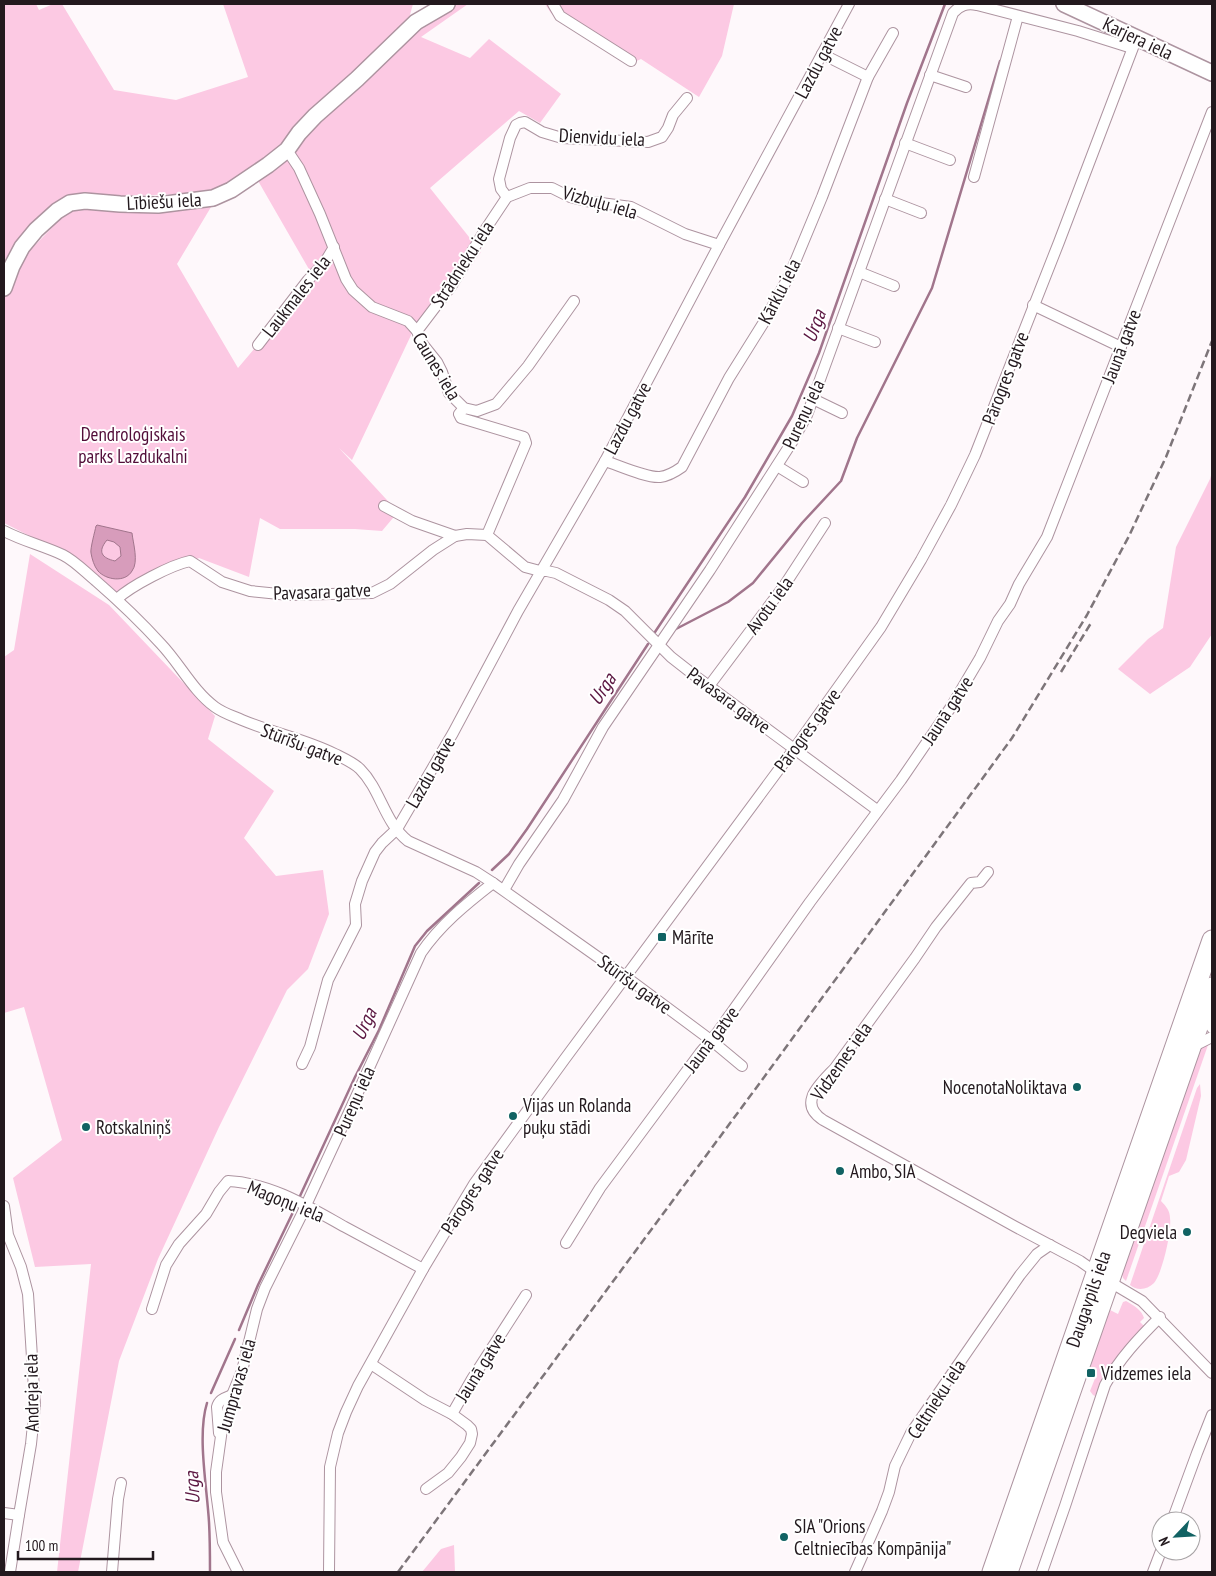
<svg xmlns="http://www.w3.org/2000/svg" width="1216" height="1576" font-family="'PT Sans Narrow',sans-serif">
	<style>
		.green { fill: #fcc9e3 }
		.water { fill: #d79cbb; stroke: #a1758c; fill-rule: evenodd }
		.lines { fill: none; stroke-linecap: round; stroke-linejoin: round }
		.stream { stroke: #a1758c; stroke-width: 2.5 }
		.street-casing { stroke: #ad94a0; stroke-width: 12 }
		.secondary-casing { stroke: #ad94a0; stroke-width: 18 }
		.highway-casing { stroke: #ad94a0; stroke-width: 21 }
		.street { stroke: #fff; stroke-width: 10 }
		.secondary { stroke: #fff; stroke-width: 15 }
		.highway { stroke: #fff; stroke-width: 19 }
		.rail { stroke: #7d7579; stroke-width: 2.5; stroke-dasharray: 8 4; stroke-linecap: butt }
		.poi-dot { fill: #116263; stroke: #fff; stroke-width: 2 }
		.labels { text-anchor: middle; stroke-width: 4; stroke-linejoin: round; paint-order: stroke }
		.street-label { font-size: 19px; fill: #23191e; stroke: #fff }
		.park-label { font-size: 19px; fill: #520d39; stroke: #fff }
		.poi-label { font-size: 19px; fill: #23191e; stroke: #fff; text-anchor: start }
		.water-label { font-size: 20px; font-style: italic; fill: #5b1741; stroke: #fff }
	</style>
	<rect width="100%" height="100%" fill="#fef8fb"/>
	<g class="green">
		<polygon points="4,4 36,4 39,10 53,4 62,4 114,90 176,100 248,77 223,4 413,4 408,22 451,4 468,4 421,37 470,58 489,39 561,94 540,123 519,111 430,188 481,252 455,289 413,331 352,460 339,448 398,512 382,531 355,529 280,529 260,518 249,577 199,558 141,586 124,601 71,557 4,523 4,294 13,268 68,211 214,202 177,264 238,368 314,278 257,179 259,161 214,193 63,198 6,258 4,264"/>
		<polygon points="545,4 734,4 722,56 699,97 641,59 628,65 551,13"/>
		<polygon points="1212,472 1212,634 1190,667 1150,694 1118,669 1148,639 1163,628 1176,547 1210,479"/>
		<polygon points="30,554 109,605 215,716 208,739 274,791 244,838 276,876 323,870 329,914 308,969 287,990 219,1127 158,1259 119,1361 78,1572 57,1572 91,1264 35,1267 13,1178 62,1140 24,1007 4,1013 4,657 14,650"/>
		<polygon points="1206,1044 1208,1045 1126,1281 1123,1278 1122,1274 1199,1048"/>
		<path d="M 1200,1084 L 1201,1096 L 1186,1160 L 1179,1172 L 1169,1176 L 1161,1201 C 1166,1206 1170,1211 1170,1218 C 1172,1231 1162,1274 1154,1283 C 1147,1290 1137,1291 1130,1285 L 1197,1088 Z"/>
		<path d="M 1126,1301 C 1133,1305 1142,1310 1144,1318 L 1140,1322 L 1144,1326 L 1103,1378 L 1095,1396 L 1093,1395 L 1090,1391 L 1096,1376 L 1095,1370 L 1090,1370 L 1094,1351 L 1106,1308 L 1118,1314 L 1123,1302 Z"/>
		<polygon points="454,1545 455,1572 422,1572 441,1549"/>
	</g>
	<path class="water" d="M 97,525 L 132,533 C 133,543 139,562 132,571 C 125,583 106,580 98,571 C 94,566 92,559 91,553 C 90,549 95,531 96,526 ZM 107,540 L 114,542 L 120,547 L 121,556 L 115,561 C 102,558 97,552 107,540 Z"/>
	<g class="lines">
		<g class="stream">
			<polyline points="674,630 728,602 753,583 802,523 841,481 857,438 932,288 1000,61"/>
			<polyline points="655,632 745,497 792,416 819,353 907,103 945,4"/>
			<polyline points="492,870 509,854 527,829 648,644"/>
			<polyline points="300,1196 355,1077 379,1030 415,946 427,931 479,883"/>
			<polyline points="239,1330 258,1285 295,1208"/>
			<polyline points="211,1393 235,1339"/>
			<path d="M 207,1403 C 197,1435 207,1487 209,1522 C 210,1539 210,1556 210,1572"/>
		</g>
		<defs>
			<g id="street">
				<polyline points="553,4 560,16 631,61"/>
				<polyline points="822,54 868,77"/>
				<polyline points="930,75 966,87"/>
				<polyline points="905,143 950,160"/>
				<polyline points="287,150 299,168 320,214 346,279 353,290 372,307 408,321 417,331 421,342 437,362 442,372 449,393 464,408 477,411 496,404 528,366 574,301"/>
				<polyline points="974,177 1018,16"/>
				<polyline points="507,197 501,189 499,179 510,138 516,125 520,123 525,122 542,132 562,138 648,142 662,137 668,128 673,115 687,98"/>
				<polyline points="885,199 921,213"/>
				<polyline points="859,272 894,286"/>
				<polyline points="1033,305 1121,347"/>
				<polyline points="838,328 875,342"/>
				<polyline points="417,331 452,285 485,230 507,197 530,188 552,188 570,197 586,201 631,207 685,234 719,245"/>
				<polyline points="258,345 308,280 325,262 334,247"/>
				<polyline points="813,399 842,413"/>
				<polyline points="464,408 459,414 461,418 524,437 526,443 487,535"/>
				<path d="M 605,461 C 618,465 646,478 660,477 C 668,476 675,472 682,467 L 729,378 L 764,322 L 790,274 L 822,197 L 868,77 L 893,33"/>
				<polyline points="777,466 803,482"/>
				<polyline points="384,506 412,521 455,536"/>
				<path d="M 4,531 C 23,541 44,546 63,555 C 75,561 85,572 96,581 C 119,601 141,622 161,644 C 180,664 193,691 215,707 C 223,713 233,716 242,720 C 273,733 305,739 335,754 C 343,758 354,763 360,769 C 381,790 384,822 408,841 L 476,872 L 493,883 L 626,977 L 712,1041 L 742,1066"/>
				<path d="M 117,599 C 131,586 171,565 190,561 L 222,582 L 250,591 L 289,595 L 372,593 L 390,584 L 433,550 L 455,536 L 467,534 L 487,535 L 525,567 L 540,571 L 547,571 L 556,573 L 609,600 L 625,611 L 671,657 L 694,675 L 877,810"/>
				<polyline points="709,686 784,586 825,523"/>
				<path d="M 988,872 L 980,882 L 971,883 L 936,927 L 915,958 L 835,1068 C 820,1084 797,1103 823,1120 L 1014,1226 L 1080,1261 L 1110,1282 L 1142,1301 L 1212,1373"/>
				<path d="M 504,890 L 519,864 L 563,800 L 603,727 L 710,570 L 792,442 L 807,415 L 814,396 L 953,13 C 960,5 967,3 977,5 L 1078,31 L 1132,48"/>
				<polyline points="1204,1011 1208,1022 1212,1028"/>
				<polyline points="1192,1047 1212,1037"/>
				<polyline points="302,1064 310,1047 328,980 356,925 355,904 362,881 375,852 382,843 397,829 453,733 518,611 605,461 719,245 849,4"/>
				<polyline points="4,1206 8,1235 21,1267 28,1294 35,1405 31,1444 19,1515 10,1572"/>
				<polyline points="566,1243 600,1188 700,1053 717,1033 810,902 901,780 951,707 980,658 998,621 1010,604 1019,584 1047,537 1212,112"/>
				<path d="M 152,1309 L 166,1265 L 179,1244 L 206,1214 L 219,1192 L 228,1181 C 271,1183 309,1207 345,1227 C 371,1241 397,1255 423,1269"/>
				<polyline points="371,1364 425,1400 452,1414 467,1425 471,1429 472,1434 470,1443 461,1457 448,1473 426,1489"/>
				<polyline points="452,1414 472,1379 526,1295"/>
				<path d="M 219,1433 L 217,1407 C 219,1399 225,1398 232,1395"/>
				<polyline points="4,1513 19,1515"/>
				<polyline points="1172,1521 1197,1453 1212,1415"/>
				<polyline points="112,1572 118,1499 121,1483"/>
				<path d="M 238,1572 L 223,1542 L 216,1492 L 216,1472 L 222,1429 L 232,1395 L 242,1371 L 257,1309 L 265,1288 L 301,1216 L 350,1110 L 421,953 C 440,925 466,904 493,883"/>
				<polyline points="329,1572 330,1467 338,1433 346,1412 358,1386 423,1269 474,1184 564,1060 794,749 881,627 921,560 951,505 975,455 1059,242 1137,37"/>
				<polyline points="855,1572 882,1511 889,1492 895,1466 911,1433 1020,1275 1037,1254 1050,1245"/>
				<path d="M 1042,1572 L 1065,1506 L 1105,1385 C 1119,1359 1139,1338 1160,1317"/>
				<polyline points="1153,1572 1161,1551"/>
			</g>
			<g id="secondary">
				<polyline points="1064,4 1212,73"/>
				<polyline points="4,288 12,266 22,247 36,230 57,211 70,203 85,201 120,204 158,205 213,198 231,190 268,165 287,150 299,133 315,116 357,79 416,22 447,4"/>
			</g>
			<g id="highway">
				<polyline points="992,1572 1212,940"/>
				<polyline points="1008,1572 1212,987"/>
			</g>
		</defs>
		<use href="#street" class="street-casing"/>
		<use href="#secondary" class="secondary-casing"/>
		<use href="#highway" class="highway-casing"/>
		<use href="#street" class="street"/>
		<use href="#secondary" class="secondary"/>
		<use href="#highway" class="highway"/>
		<g class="rail">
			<polyline points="1061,672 1091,623"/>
			<polyline points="398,1572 762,1080 1012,738 1087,615 1129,536 1166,457 1212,341"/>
		</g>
	</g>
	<g class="poi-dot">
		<rect x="657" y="932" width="10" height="10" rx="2.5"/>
		<circle cx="1077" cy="1087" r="5"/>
		<circle cx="513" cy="1116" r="5"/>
		<circle cx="86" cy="1127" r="5"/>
		<circle cx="840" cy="1171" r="5"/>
		<circle cx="1187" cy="1232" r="5"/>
		<rect x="1086" y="1368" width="10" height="10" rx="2.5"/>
		<circle cx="784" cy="1537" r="5"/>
	</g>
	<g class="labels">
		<g class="street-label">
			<text transform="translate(1138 38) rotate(25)" y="7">Karjera iela</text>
			<text transform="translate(818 62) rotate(-62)" y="7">Lazdu gatve</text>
			<text transform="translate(602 137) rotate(3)" y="7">Dienvidu iela</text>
			<text transform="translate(164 201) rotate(-3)" y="7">Lībiešu iela</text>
			<text transform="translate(600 202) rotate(16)" y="7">Vizbuļu iela</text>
			<text transform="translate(462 264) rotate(-57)" y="7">Strādnieku iela</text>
			<text transform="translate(779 291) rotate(-63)" y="7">Kārklu iela</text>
			<text transform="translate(296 296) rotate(-52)" y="7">Laukmales iela</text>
			<text transform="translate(1121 346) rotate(-69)" y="7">Jaunā gatve</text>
			<text transform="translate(437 366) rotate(59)" y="7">Caunes iela</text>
			<text transform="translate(1005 378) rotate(-69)" y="7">Pārogres gatve</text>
			<text transform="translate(803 414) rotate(-65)" y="7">Pureņu iela</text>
			<text transform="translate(627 418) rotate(-62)" y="7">Lazdu gatve</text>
			<text transform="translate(322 591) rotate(-2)" y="7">Pavasara gatve</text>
			<text transform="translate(769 605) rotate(-54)" y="7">Avotu iela</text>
			<text transform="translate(729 700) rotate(36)" y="7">Pavasara gatve</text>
			<text transform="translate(947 710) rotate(-57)" y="7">Jaunā gatve</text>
			<text transform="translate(807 730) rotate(-54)" y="7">Pārogres gatve</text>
			<text transform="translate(302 744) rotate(21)" y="7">Stūrīšu gatve</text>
			<text transform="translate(430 772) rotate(-60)" y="7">Lazdu gatve</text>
			<text transform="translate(635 984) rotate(36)" y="7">Stūrīšu gatve</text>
			<text transform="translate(711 1039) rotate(-53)" y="7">Jaunā gatve</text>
			<text transform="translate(841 1061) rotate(-55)" y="7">Vidzemes iela</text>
			<text transform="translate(354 1101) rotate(-66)" y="7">Pureņu iela</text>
			<text transform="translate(472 1191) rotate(-57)" y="7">Pārogres gatve</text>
			<text transform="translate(286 1201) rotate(22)" y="7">Magoņu iela</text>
			<text transform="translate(1088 1299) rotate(-71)" y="7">Daugavpils iela</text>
			<text transform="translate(480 1367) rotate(-58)" y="7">Jaunā gatve</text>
			<text transform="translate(236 1385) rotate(-74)" y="7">Jumpravas iela</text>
			<text transform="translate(31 1393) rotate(-91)" y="7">Andreja iela</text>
			<text transform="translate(936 1399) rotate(-57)" y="7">Celtnieku iela</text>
		</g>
		<g class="park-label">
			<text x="133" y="441">Dendroloģiskais<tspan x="133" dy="22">parks Lazdukalni</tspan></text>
		</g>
		<g class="poi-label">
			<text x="672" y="944">Mārīte</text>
			<text x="1067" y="1094" text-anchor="end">NocenotaNoliktava</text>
			<text x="523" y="1112">Vijas un Rolanda<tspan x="523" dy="22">puķu stādi</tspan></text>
			<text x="96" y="1134">Rotskalniņš</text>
			<text x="850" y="1178">Ambo, SIA</text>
			<text x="1177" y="1239" text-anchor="end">Degviela</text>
			<text x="1101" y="1380">Vidzemes iela</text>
			<text x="794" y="1533">SIA "Orions<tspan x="794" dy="22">Celtniecības Kompānija"</tspan></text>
		</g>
		<g class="water-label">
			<text transform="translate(814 326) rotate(-70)" y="7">Urga</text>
			<text transform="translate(602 689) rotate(-57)" y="7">Urga</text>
			<text transform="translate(364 1024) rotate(-65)" y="7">Urga</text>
			<text transform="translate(192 1488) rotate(-93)" y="7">Urga</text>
		</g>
	</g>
	<rect width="1216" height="1576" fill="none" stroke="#23191e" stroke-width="10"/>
	<g transform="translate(1176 1536) rotate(245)"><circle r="24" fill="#ffffff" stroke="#a7a3a5"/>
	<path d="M0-4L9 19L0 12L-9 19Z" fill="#116263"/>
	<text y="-8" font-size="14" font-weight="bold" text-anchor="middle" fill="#23191e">N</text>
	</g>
	<path d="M18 1551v8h135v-8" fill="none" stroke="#23191e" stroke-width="2.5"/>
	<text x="25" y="1551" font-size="15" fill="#23191e" stroke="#ffffff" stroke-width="4" paint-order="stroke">100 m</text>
</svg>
